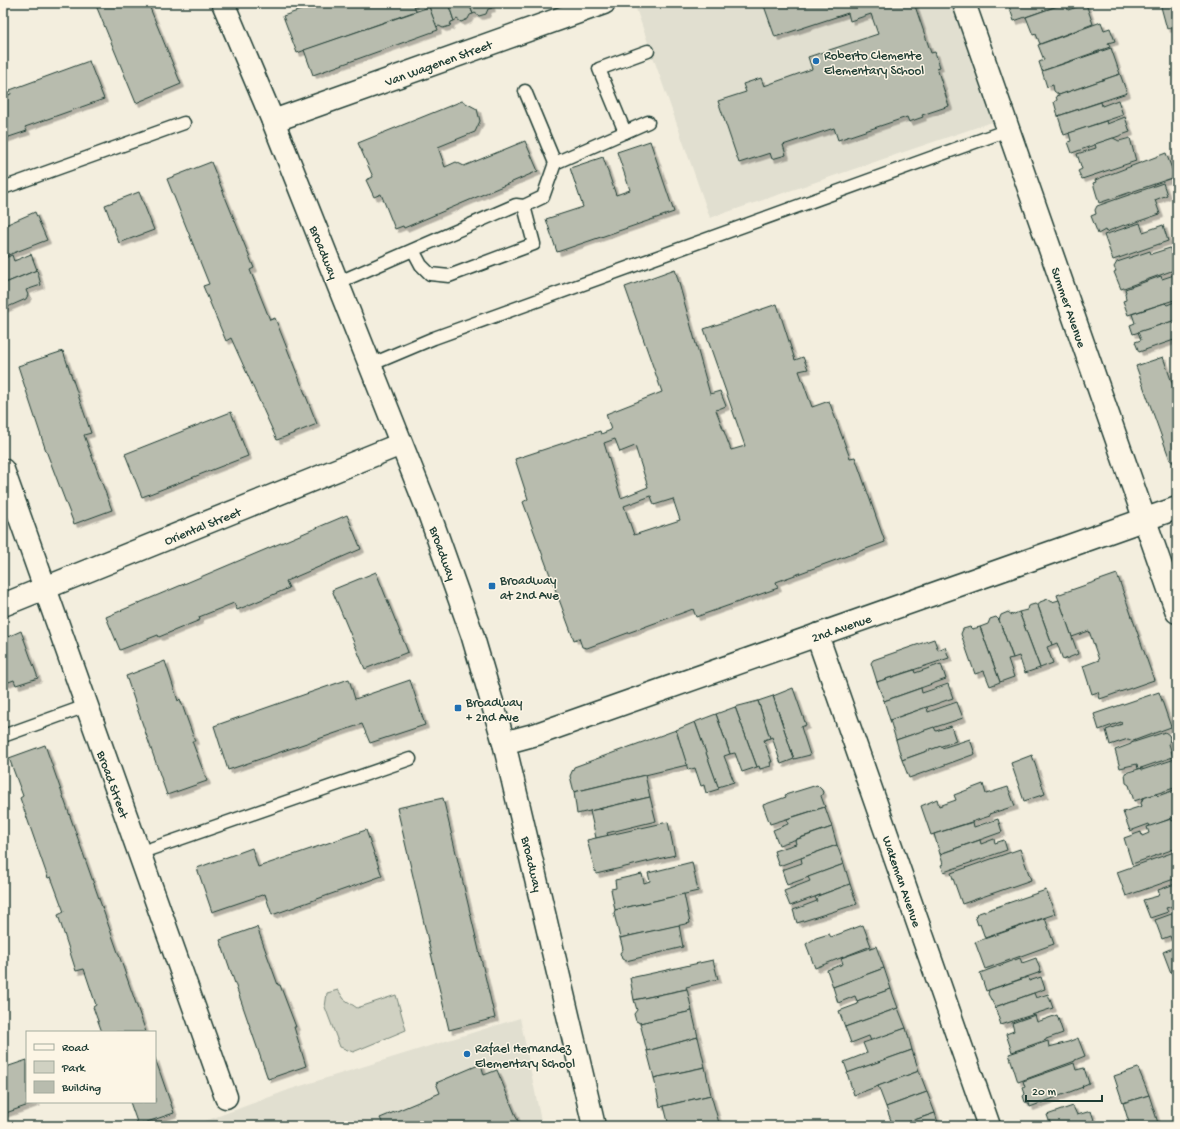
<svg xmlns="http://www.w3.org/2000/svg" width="1180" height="1129" font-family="'Gochi Hand',sans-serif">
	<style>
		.built { fill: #e1dfd0 }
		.green { fill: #d0d1c2; stroke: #78877b }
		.building { fill: #b8bcae; stroke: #1f3d34; fill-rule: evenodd; filter: url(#shadow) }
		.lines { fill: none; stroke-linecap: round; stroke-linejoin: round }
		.lane-casing { stroke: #1f3d34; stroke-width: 15 }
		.street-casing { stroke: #1f3d34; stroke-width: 25 }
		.secondary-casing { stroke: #1f3d34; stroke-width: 25 }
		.lane { stroke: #fcf5e5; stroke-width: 12 }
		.street { stroke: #fcf5e5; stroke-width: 22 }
		.secondary { stroke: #fcf5e5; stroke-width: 22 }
		.poi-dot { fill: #1f6fb2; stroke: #fcf5e5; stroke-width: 1.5 }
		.labels { text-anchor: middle; stroke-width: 3; stroke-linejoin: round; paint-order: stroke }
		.poi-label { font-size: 13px; fill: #1f3d34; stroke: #fcf5e5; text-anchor: start }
		.street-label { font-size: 13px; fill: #1f3d34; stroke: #fcf5e5 }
	</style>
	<defs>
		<filter id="shadow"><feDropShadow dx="3.5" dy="3.5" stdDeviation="0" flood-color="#0004"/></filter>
	</defs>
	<rect width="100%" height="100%" fill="#f3eede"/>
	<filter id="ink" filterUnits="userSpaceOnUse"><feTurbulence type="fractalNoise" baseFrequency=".025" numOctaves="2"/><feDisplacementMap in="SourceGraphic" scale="8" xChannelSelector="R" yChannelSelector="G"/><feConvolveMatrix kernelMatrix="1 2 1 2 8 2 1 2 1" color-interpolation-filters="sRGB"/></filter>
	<g filter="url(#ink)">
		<g class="built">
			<polygon points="634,3 957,3 998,120 710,218"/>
			<polygon points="520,1018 542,1126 192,1126 291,1089"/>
		</g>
		<polygon class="green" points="338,990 344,999 357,1008 396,995 406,1030 353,1052 340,1047 325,1007 327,993"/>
		<g class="building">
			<polygon points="95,3 148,3 181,84 136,103"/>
			<polygon points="321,3 413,3 416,11 297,53 283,16"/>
			<polygon points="428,3 448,3 454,21 451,22 450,26 443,28 439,26 436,27"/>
			<polygon points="448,3 469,3 473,14 470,15 468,19 461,22 457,19 454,21"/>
			<polygon points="469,3 490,3 492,8 488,9 486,14 479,16 475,13 473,14"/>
			<polygon points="763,3 914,3 931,53 935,52 940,67 937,68 949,106 922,115 923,117 909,122 907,117 838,140 834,128 783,145 786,155 772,159 770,153 739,163 718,101 746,92 743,84 761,78 764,86 812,69 808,57 878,34 871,14 850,21 848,13 775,37"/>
			<polygon points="1008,3 1066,3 1014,21"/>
			<polygon points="1066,3 1068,10 1086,4 1093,24 1040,44 1036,34 1033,35 1026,17"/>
			<polygon points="1160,3 1177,3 1177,27 1167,29"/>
			<polygon points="429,7 438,30 313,75 304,50"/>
			<polygon points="1101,22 1104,30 1110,28 1115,41 1108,43 1110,47 1042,71 1039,62 1044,60 1038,45"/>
			<polygon points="1111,48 1120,74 1059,95 1054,91 1053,85 1047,87 1042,71"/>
			<polygon points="89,61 104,99 25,127 27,131 3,139 3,97 11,94 10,90"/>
			<polygon points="1120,74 1127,93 1058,116 1054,102 1057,100 1056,96"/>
			<polygon points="1118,100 1123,115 1064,135 1058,116 1101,102 1102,106"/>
			<polygon points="462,101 477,109 480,121 475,132 438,147 445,167 456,162 464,166 525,141 538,171 404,228 403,226 395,229 381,194 374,197 366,180 373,177 358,143"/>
			<polygon points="1125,117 1130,132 1072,153 1068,142 1071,141 1069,133 1106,121 1107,124"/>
			<polygon points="1113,138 1119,141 1130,138 1136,161 1082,179 1078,171 1082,169 1077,154 1096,148 1095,144"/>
			<polygon points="650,141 674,212 557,252 546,219 583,207 570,168 603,157 616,195 630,190 617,152"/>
			<polygon points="1166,153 1175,177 1099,203 1093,183 1096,182 1095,180"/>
			<polygon points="211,162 254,268 250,270 270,320 275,318 317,424 277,440 231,338 226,341 203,286 209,284 167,179"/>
			<polygon points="1163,183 1167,195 1155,200 1160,214 1125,226 1124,225 1106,232 1105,230 1098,234 1091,216 1096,214 1095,210 1097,206"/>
			<polygon points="139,192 154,230 119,243 105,205"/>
			<polygon points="35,212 47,240 3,257 3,226"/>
			<polygon points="1140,223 1143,232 1163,225 1168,241 1113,260 1104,235"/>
			<polygon points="1170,248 1172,254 1177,252 1177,269 1121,289 1114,272 1116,271 1114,267 1117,262 1150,251 1151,254"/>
			<polygon points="31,254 37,270 3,284 3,259 12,255 14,261"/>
			<path d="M 675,269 L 710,394 L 720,391 L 726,406 L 716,410 L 731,450 L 745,446 L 704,329 L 777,304 L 795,360 L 803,357 L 808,369 L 799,371 L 812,407 L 829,401 L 850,458 L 855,457 L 885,542 L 776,582 L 778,588 L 696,617 L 693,609 L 587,648 L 582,647 L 579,638 L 574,640 L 523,502 L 528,499 L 515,459 L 600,431 L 601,434 L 611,430 L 606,414 L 662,392 L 625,287 ZM 615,439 L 620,452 L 635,446 L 648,487 L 621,498 L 604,443 ZM 651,496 L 654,505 L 673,499 L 680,520 L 634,535 L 624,506 Z"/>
			<polygon points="37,270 41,285 26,290 28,295 26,299 3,309 3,284"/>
			<polygon points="1177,274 1177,299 1128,315 1123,301 1126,300 1125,293 1126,292 1125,289 1161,276 1162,279"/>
			<polygon points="1177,301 1177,323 1174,324 1173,321 1133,334 1130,325 1135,323 1132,314 1165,303 1167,305"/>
			<polygon points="1173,321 1174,324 1177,323 1177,339 1139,352 1135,342 1141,340 1138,332"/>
			<polygon points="63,351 91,433 84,435 112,510 74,524 45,448 18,366"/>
			<polygon points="1163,357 1177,397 1177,462 1174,463 1170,460 1136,366"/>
			<polygon points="231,412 248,456 142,497 125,454"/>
			<polygon points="347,515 361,549 286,581 289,588 237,610 234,603 199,617 200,620 159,637 158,635 120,650 106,617"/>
			<polygon points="376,572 408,652 365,669 332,590"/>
			<polygon points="1117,574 1154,680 1100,699 1098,692 1092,694 1083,666 1099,660 1089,631 1072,637 1057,595"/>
			<polygon points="1048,599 1052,602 1059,600 1078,654 1063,660 1057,643 1052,645 1038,606 1040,602"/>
			<polygon points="1035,604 1038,606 1052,645 1047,647 1053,663 1040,668 1019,612 1027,610 1028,606"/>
			<polygon points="1008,612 1012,615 1019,612 1040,668 1025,673 1019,656 1013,658 999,620 1001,615"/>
			<polygon points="996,617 999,620 1013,658 1008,659 1014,677 1000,682 980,627 988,624 990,619"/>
			<polygon points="970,627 972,629 980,627 1000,682 990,686 984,671 975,674 961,634 963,629"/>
			<polygon points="21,631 38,678 16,685 14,680 3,684 3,639"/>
			<polygon points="934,639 938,650 945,647 949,658 877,682 871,663 873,660"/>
			<polygon points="165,661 178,701 180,699 195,741 192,741 207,781 167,795 126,676"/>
			<polygon points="941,664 946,679 884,701 877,682 914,670 915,673"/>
			<polygon points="349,679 355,699 410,680 425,725 370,743 362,724 228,770 214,726"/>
			<polygon points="948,684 953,698 890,720 884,701 921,688 922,693"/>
			<polygon points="793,688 806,725 801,727 810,755 794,759 773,696"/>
			<polygon points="1159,692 1171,727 1133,741 1128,739 1110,745 1106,730 1122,724 1121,722 1099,730 1094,714"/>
			<polygon points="773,696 794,759 781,764 772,737 770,738 758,701"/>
			<polygon points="758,701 770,738 764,740 772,762 770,762 771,766 760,769 759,766 757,767 735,707"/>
			<polygon points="957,702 963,718 896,740 890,720 927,707 928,712"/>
			<polygon points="735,707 757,767 742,772 735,753 730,754 716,714"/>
			<polygon points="716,714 730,754 724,756 734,782 718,787 695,722"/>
			<polygon points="695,722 719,789 706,793 704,785 701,786 695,768 688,770 676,730"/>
			<polygon points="951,726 956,741 902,760 896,740 934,727 936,731"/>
			<polygon points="676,730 687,765 574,792 570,776 574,767"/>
			<polygon points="1165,732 1169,735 1170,738 1169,744 1173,757 1138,769 1137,764 1120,768 1115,750 1131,744 1131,743"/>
			<polygon points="970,739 975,754 909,778 902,760 941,746 942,748"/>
			<polygon points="45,745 146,1032 102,1032 93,1007 96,1005 84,969 76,971 58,915 64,912 51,877 48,878 20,798 23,796 9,758"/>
			<polygon points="1032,755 1045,794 1024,801 1011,763"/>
			<polygon points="1175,759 1177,766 1177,787 1134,801 1129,785 1126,783 1125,773 1142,768 1142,770"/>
			<polygon points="645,775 650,797 577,814 574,792"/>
			<polygon points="983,784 986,794 1008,787 1015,806 989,814 990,816 931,835 921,806 937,799 939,806 956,800 954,795"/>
			<polygon points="817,785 822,790 823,793 821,796 825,807 770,824 763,805 786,797 785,795"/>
			<polygon points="1177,789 1177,816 1150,827 1149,824 1130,831 1123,812 1142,806 1141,803 1143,798 1156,794 1158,796"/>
			<polygon points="650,797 656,821 607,833 608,836 596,838 590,811"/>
			<polygon points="443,798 495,1018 449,1030 397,808"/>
			<polygon points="825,807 832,827 779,845 773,830 788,824 787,819"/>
			<polygon points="998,819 1002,832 940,854 934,834 973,822 974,827"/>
			<polygon points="1171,819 1172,821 1177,819 1177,848 1132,864 1124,838 1141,832 1142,836 1149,833 1147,827"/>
			<polygon points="668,822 675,855 596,874 587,840"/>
			<polygon points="832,827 837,845 779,866 774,851 796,844 795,840"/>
			<polygon points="366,830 382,876 272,915 265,894 212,912 197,868 252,848 258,867"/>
			<polygon points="994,839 995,843 1004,840 1007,850 944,872 941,865 943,864 940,854 980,840 981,844"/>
			<polygon points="837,845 844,864 787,885 782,870 802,863 801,858"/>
			<polygon points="1020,849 1031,880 962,904 951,873"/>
			<polygon points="1177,851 1177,878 1126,896 1117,872"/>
			<polygon points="692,862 698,891 615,910 611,889 616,888 615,880 642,874 644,883 650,881 648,873"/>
			<polygon points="844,864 850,884 790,906 784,891 810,881 808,877"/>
			<polygon points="1177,878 1177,905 1166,908 1168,912 1150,918 1143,900 1158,896 1159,893 1158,890 1175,884 1173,880"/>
			<polygon points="850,884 857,904 797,923 793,910 817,901 815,897"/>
			<polygon points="1046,890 1055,914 985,938 980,924 978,925 975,916 977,915 976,914"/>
			<polygon points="684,894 690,923 620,938 614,913 615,910"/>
			<polygon points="1177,912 1177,939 1172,941 1170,936 1162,939 1155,920"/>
			<polygon points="1045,918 1054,944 985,969 975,942"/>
			<polygon points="679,925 683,947 626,961 622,959 620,953 623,949 620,938"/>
			<polygon points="863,925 871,946 815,968 806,944 816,938 829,934 831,937"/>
			<polygon points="257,927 278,985 280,985 296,1027 294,1027 306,1066 268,1079 220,940"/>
			<polygon points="876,946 884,968 833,987 827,970 843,964 841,958"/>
			<polygon points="1177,946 1177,971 1171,973 1163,952"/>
			<polygon points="1020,958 1022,963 1036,958 1041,972 986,991 980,973"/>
			<polygon points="713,960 718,979 686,987 687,989 634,1000 630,978"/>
			<polygon points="884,968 891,989 857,1001 855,996 838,1003 833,987"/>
			<polygon points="1028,977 1029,981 1041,977 1045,989 995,1007 988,994 989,990"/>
			<polygon points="687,989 692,1011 640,1023 636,1021 634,1014 637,1010 634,1000"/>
			<polygon points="891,989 898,1008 845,1027 839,1011 858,1004 857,1001"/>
			<polygon points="1034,993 1036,998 1048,994 1053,1008 1001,1025 995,1007"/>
			<polygon points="898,1008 906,1028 871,1041 869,1036 851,1043 845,1027"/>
			<polygon points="692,1011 698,1037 647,1051 640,1023"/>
			<polygon points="1035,1015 1037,1022 1057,1015 1063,1033 1046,1039 1046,1040 1012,1052 1006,1034 1014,1031 1012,1023"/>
			<polygon points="906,1028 912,1050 848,1073 844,1062 867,1053 863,1043"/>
			<polygon points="698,1037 705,1067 654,1078 647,1051"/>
			<polygon points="1078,1038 1085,1056 1075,1060 1075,1061 1018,1082 1009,1054 1048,1041 1049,1047 1068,1042"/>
			<polygon points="912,1050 919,1071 854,1095 847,1073"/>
			<polygon points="155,1058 174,1113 138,1125 130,1102 155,1102"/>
			<polygon points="27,1060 27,1102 37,1102 3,1114 3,1068"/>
			<polygon points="1074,1063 1076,1070 1084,1068 1089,1083 1082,1086 1083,1087 1030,1107 1029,1103 1025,1102 1023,1096 1025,1094 1023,1088 1025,1087 1023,1081"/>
			<polygon points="481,1064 484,1075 497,1070 520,1126 384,1126 380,1118 440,1093 436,1083"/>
			<polygon points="705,1067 711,1095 660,1107 654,1078"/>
			<polygon points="1138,1068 1149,1095 1123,1103 1114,1076"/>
			<polygon points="919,1071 927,1092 886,1107 878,1086"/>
			<polygon points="927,1092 935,1113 897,1126 893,1126 886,1107"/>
			<polygon points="711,1095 719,1123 707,1126 669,1126 664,1106"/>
			<polygon points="1149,1095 1159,1126 1130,1126 1123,1103"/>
			<polygon points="1073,1106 1077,1115 1091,1111 1096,1126 1051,1126 1047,1115"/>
			<polygon points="935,1113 939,1126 897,1126"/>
		</g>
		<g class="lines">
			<defs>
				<g id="lane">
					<polyline points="625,132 599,69 648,51"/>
					<polyline points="555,163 648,122"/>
					<polyline points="3,188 184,123"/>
					<polyline points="524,206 543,197 555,163 525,91"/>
					<polyline points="337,283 516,205 524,206 534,244 449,276 430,274 421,265 413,250"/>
					<polyline points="370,365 434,338 1008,130"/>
					<polyline points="3,736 86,706"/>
					<polyline points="139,853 410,759"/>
				</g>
				<g id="street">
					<polyline points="273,121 604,3"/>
					<polyline points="3,470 226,1097"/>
					<polyline points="3,605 401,444"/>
					<polyline points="817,635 989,1126"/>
				</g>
				<g id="secondary">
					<polyline points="223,3 273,121 429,513 472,634 504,743 594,1126"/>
					<polyline points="964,3 1177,612"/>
					<polyline points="504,743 537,734 1177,508"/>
				</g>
			</defs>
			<use href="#lane" class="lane-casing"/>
			<use href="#street" class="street-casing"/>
			<use href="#secondary" class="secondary-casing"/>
			<use href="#lane" class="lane"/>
			<use href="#street" class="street"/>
			<use href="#secondary" class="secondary"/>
		</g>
	</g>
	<g class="poi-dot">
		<circle cx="816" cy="61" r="4"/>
		<rect x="488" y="582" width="8" height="8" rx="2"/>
		<rect x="454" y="704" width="8" height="8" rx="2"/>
		<circle cx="467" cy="1054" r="4"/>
	</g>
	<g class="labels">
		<g class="poi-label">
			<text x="824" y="59">Roberto Clemente<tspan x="824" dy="15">Elementary School</tspan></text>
			<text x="500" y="584">Broadway<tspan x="500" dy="15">at 2nd Ave</tspan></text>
			<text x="466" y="706">Broadway<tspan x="466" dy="15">+ 2nd Ave</tspan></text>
			<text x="475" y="1052">Rafael Hernandez<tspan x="475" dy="15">Elementary School</tspan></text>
		</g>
		<g class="street-label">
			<text transform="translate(438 62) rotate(-20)" y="5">Van Wagenen Street</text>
			<text transform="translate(325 252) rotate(68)" y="5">Broadway</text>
			<text transform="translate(1070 307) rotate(71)" y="5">Summer Avenue</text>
			<text transform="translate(202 525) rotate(-22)" y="5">Oriental Street</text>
			<text transform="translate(444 553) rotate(70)" y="5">Broadway</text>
			<text transform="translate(841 627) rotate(-19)" y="5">2nd Avenue</text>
			<text transform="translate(114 784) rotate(70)" y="5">Broad Street</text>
			<text transform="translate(533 864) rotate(77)" y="5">Broadway</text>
			<text transform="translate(903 881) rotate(71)" y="5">Wakeman Avenue</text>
		</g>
	</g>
	<rect width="1180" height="1129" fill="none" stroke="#fcf5e5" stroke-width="16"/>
	<rect x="8" y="8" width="1164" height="1113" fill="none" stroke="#1f3d34" stroke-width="1.5" filter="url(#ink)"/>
	<rect x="26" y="1031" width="130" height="72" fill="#fcf5e5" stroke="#a4ab9e"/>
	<rect x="34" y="1044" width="20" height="6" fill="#fcf5e5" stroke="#a4ab9e"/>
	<text x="62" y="1051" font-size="12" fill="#1f3d34">Road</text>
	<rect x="34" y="1061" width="20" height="12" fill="#d0d1c2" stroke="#a4ab9e"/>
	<text x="62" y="1071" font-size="12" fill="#1f3d34">Park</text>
	<rect x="34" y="1081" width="20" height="12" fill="#b8bcae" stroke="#a4ab9e"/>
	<text x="62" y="1091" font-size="12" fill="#1f3d34">Building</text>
	<path d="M1026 1095v6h76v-6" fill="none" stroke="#1f3d34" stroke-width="2"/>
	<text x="1032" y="1095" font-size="12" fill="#1f3d34" stroke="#fcf5e5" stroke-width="3" paint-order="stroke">20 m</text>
</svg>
